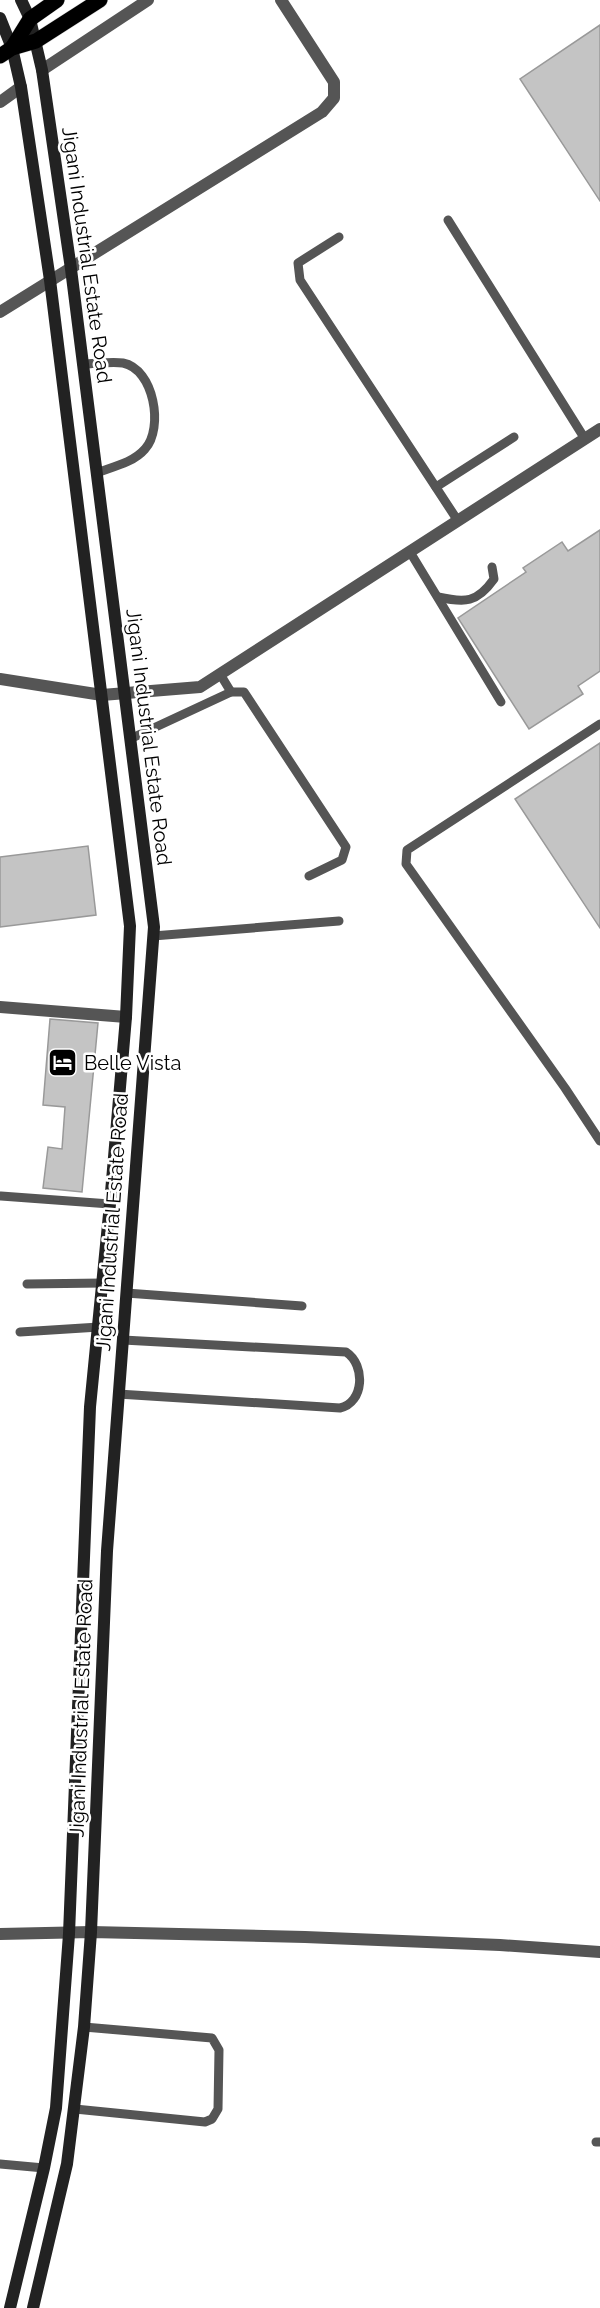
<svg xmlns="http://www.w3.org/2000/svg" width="600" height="2308" font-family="Raleway,sans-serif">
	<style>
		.building { fill: #c4c4c4; stroke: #999; stroke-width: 1.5 }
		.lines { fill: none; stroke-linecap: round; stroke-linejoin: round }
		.primary-casing { stroke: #dbdbdb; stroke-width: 16 }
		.service { stroke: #555; stroke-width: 9 }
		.minor { stroke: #555; stroke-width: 12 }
		.secondary { stroke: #222; stroke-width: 12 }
		.primary { stroke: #000; stroke-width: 15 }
		.labels { text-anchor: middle; stroke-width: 5; stroke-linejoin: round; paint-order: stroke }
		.street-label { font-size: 20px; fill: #000; stroke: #fff }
		.poi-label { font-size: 20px; fill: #000; stroke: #fff; text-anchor: start }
	</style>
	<rect width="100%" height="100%" fill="#fff"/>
	<g class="building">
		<polygon points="600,25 600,201 520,79"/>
		<polygon points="600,530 600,671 578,686 583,694 529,729 458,618 526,572 523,568 562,542 568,551"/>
		<polygon points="600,743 600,928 515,799"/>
		<polygon points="88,846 96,915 0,927 0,857"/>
		<polygon points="50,1019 98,1023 82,1192 43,1188 48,1147 62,1149 65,1107 43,1105"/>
	</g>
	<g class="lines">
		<defs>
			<g id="primary">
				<polyline points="12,48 30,19 57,0"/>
				<polyline points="0,56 12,48 36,41 100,0"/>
			</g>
		</defs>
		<use href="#primary" class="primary-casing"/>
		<g class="service">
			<polyline points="448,220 585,439"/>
			<polyline points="339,237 298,263 300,280 458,521"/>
			<path d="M 82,364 C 95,364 111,361 123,363 C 154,369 164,428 145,449 C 133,463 112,467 96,473"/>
			<polyline points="436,487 514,437"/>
			<polyline points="410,552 501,702"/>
			<path d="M 438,597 C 465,603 477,603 494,579 L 492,567"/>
			<polyline points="220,674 231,692"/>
			<polyline points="600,724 407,850 406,864 565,1088 600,1141"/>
			<polyline points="130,739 231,692 244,692 346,847 342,860 309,876"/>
			<polyline points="153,936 339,921"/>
			<polyline points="1,1196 110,1204"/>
			<polyline points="27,1284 103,1283"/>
			<polyline points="126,1293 302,1306"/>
			<polyline points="20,1332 99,1327"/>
			<path d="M 118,1394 L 340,1408 C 364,1403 366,1365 346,1352 L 123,1340"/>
			<polyline points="75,2109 205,2122 212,2119 218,2109 219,2050 212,2038 84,2027"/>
			<polyline points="596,2142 600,2142"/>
			<polyline points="0,2164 44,2168"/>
		</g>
		<g class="minor">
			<polyline points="42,70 148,0"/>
			<polyline points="0,102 21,87"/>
			<polyline points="0,312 322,112 334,98 334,82 281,0"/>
			<polyline points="0,679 102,695 200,687 600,429"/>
			<polyline points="0,1007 126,1017"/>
			<polyline points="0,1934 91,1932 305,1937 500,1945 600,1952"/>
		</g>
		<g class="secondary">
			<polyline points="21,0 30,19 42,70 71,269 154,927 107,1551 91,1932 84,2027 67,2164 33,2308"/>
			<polyline points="0,18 12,48 21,87 50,280 130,926 126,1017 110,1204 90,1407 69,1934 56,2108 44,2168 10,2308"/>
		</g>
		<use href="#primary" class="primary"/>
	</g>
	<defs>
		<symbol id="hotel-square" viewBox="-11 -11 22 22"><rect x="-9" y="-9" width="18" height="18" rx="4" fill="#000" stroke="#fff"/><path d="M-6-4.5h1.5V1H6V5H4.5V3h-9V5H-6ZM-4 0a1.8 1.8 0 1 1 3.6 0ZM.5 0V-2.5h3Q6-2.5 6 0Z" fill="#fff"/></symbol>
	</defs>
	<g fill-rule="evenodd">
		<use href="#hotel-square" x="46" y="1046" width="33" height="33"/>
	</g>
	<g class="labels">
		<g class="street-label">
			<text transform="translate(87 255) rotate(82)" y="7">Jigani Industrial Estate Road</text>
			<text transform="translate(149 737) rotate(83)" y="7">Jigani Industrial Estate Road</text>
			<text transform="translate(112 1222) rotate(-86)" y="7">Jigani Industrial Estate Road</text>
			<text transform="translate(81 1708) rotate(-88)" y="7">Jigani Industrial Estate Road</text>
		</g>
		<g class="poi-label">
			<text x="84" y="1070">Belle Vista</text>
		</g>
	</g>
</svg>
